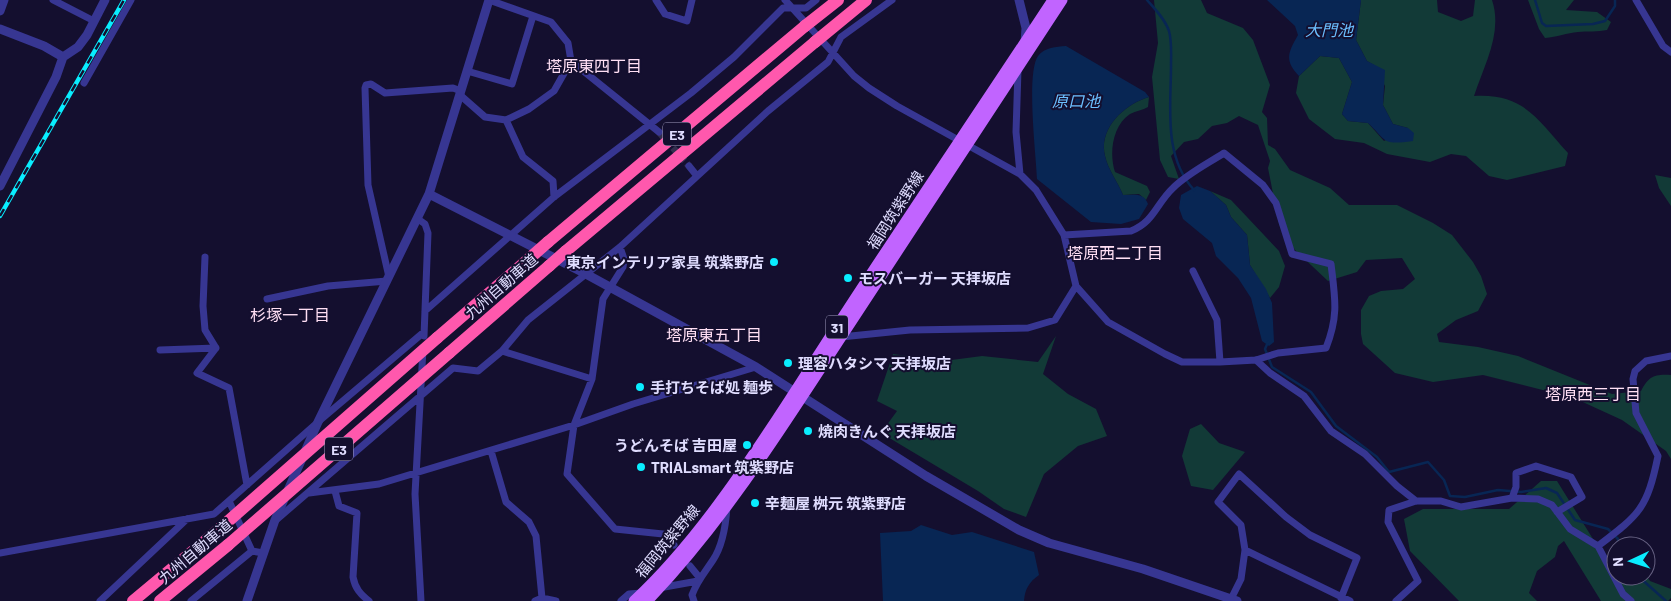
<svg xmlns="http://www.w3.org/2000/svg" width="1671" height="601" viewBox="0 0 1671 601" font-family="Barlow,'Noto Sans JP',sans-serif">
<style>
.green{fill:#123a37}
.water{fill:#082654}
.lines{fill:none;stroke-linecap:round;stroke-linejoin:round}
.stream{stroke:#082654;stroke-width:2.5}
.minor-tunnel{stroke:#332e4e;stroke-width:7;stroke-dasharray:7 3.5;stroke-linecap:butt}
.minor{stroke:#373692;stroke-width:7}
.tertiary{stroke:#373692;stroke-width:9}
.primary{stroke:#c164ff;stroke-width:11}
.motorway{stroke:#ff58ad;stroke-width:12}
.rail-casing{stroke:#09edff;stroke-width:4.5}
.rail{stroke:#140f2f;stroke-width:2.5;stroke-dasharray:8;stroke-linecap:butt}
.motorway-bridge{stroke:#ff58ad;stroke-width:12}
.poi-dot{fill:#09edff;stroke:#140f2f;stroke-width:2}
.labels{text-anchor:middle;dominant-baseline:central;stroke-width:4;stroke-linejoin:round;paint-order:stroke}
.shield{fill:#140f2f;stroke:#a39fc1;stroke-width:1}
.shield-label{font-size:14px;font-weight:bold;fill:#e0ddff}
.street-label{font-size:15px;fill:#e0ddff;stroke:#140f2f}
.poi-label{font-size:15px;font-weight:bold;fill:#e0ddff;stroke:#140f2f;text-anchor:start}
.water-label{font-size:16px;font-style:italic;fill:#6bbfff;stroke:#140f2f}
.neighbourhood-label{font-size:16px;fill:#ffdff4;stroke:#140f2f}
</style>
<rect width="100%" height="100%" fill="#140f2f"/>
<!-- green -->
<path class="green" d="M1154 0H1201L1207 13 1243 28 1253 40 1270 85 1262 112 1267 118 1268 145 1275 149 1290 170 1330 188 1349 205H1397L1433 223 1452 235 1473 262 1481 276 1487 294 1478 311 1456 320 1437 334 1439 342 1478 347 1518 356 1612 394 1641 391C1649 376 1654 374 1671 375V459L1666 451 1622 420 1574 398 1483 375 1433 382 1395 373 1363 344 1361 334V310L1369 296 1381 291 1403 289 1415 279 1402 258 1366 260 1357 272 1328 281 1295 250 1283 233 1279 224 1268 168 1270 161 1258 125 1239 116 1227 123 1212 126 1198 139 1184 142 1171 156 1179 179 1168 177 1160 160 1152 77 1158 43Z
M1361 0H1437L1438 12 1461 21 1473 16 1475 0H1492C1503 33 1484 65 1474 96 1524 93 1537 119 1568 153L1565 166 1507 180 1489 176 1466 156 1451 154 1430 162 1387 154 1364 143 1335 139 1309 119 1296 93 1299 76 1320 56 1339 58 1352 82 1342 114 1348 121 1368 123 1384 141 1408 128 1393 124 1383 105 1385 86 1374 65 1367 61 1356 40Z
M1528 0H1574L1566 10 1597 12 1611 22 1607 30C1598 32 1587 31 1578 32 1567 33 1557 37 1545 38L1539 29Z
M1149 97 1148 107C1143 110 1136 111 1130 114 1112 126 1109 154 1115 172L1147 186 1150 192 1146 200 1139 194 1123 195C1118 182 1108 170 1105 156 1098 128 1125 104 1149 97Z
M1655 175 1671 178V206L1659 188Z
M1210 191 1231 200 1279 251 1285 266 1279 287 1270 298 1250 265 1247 235 1231 217 1226 205Z
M1056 336 1043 374 1068 394 1096 409 1107 436 1078 446 1044 474 1026 517 1004 509 978 491 881 433 897 411 877 401 893 354 944 361 982 356 1038 362Z
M1201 424 1219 443 1245 452 1213 490 1191 486 1182 456 1190 429Z
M1541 481H1557L1616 576 1646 575 1650 581 1671 589V598L1668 601H1601L1564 541 1558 546 1555 557 1537 571 1529 593 1537 601H1459L1410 551 1404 519 1423 509H1509Z"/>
<!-- water -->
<path class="water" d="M1267 0H1361L1356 40 1367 61 1385 70 1383 105 1393 124 1408 128 1414 133 1413 141C1382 145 1388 142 1368 123L1348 121 1342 114 1352 82 1339 58 1320 56 1299 76C1284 60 1288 53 1298 35L1295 26Z
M1066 46 1145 92 1149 97C1125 104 1098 128 1105 156 1108 170 1118 182 1123 195 1133 195 1144 192 1148 204L1139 219 1121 224 1091 222 1037 179C1036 154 1026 73 1038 56 1045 47 1056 47 1066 46Z
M1197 186 1210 191 1226 205 1231 217 1247 235 1250 265 1266 289 1272 303 1274 342 1269 346 1262 341 1251 298 1238 278 1216 256 1212 243 1183 219 1179 208 1181 195Z
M921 525 952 535 972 532 1034 552 1039 575C1029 582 1025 589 1024 601H883L880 533 911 531Z"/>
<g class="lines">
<!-- stream -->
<path class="stream" d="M1147 0C1155 9 1165 19 1169 31 1172 41 1171 55 1171 66 1171 107 1163 156 1194 190
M1535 0 1542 23 1546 26 1593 24 1605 21 1615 6V0
M1268 342 1265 349 1272 367 1311 392 1336 426 1377 457 1389 472 1428 462 1444 480 1450 496 1465 497 1498 490 1521 492 1546 488 1557 493 1575 520 1608 529 1618 539 1619 546
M1638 576 1666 601"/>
<!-- minor-tunnel -->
<path class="minor-tunnel" d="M659 132 689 166"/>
<!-- minor -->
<path class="minor" d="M53 0 94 21
M656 0 665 14 687 21 692 0
M785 0 854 76 869 88 897 106 1020 174 1036 190 1064 235 1076 286 1108 322 1165 354 1182 362H1220L1256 360 1278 353 1326 348C1339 315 1335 298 1331 264L1292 254 1276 203 1263 185 1224 153C1207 164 1187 174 1173 188 1156 204 1154 222 1131 231L1064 235
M1636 0 1663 46 1671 52
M571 61 659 132
M1018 70 1016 132 1020 174
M467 71 512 84 533 16
M84 83 131 0
M460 95 485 117 506 120 529 109 554 91 571 61 568 43 551 22 489 0
M506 120 523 157 553 181 554 197
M689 166 697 176
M418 219 425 224 428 233 424 336
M620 247 624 259 623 267 603 299 592 379 574 425 567 474 615 529 663 534 674 545
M205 257 203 306 205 330 216 348 197 373 229 388 247 485
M1193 271 1217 320 1220 362
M389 277 368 185 365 88 366 85 371 84 385 93 453 88 461 91
M267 299 328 286 387 281
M425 311 554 197 691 93 734 57 783 8H806L816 0
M841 337 910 330 1028 328 1055 320 1076 286
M160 350 216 348
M502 351 592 379
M1256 360 1270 373 1304 396 1331 431 1365 454 1397 486 1416 501
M491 451 506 502 529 522 536 536 542 598
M335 491 339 506 357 513 353 577C355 588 360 594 369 601
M309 493 379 484 574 425 633 404 756 367
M1512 498 1516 487V473L1536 466 1571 477 1582 497 1557 512
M229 501 252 551
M276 520 453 368 478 371 502 351 528 320 620 247 768 111 828 62 841 37 892 0
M1598 546C1640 514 1647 509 1658 456L1636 413 1633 379 1635 371 1646 361 1671 356
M1245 550 1350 601
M0 553 214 514 318 422 424 332
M690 566 699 577
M659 588 698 581
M100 601 187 519
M191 601 252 551 263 553
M421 601 415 494 423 349
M535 601 542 598 556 601
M621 601 629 594 642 593
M694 601 692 595C697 581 705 572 713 560 723 545 726 524 727 506
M1230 601 1241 579 1245 550 1241 525 1218 502 1239 474 1286 517 1310 535 1357 558 1341 598
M1396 601 1418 581 1388 522 1389 510 1416 501H1441L1461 507 1512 498 1538 499 1552 505 1570 529 1598 546 1623 594 1631 601"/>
<!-- tertiary -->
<path class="tertiary" d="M1019 0 1026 28 1025 43
M0 11 4 0
M0 29 44 46 63 57
M0 186 56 77 63 57 78 47 87 35 105 0
M429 194 586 274 756 367 926 476 1019 530 1049 543 1143 569 1237 601
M247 601 275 520 318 422 429 194 489 0"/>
<!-- primary -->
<path class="primary" d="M634 601C712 529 778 417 836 328 907 218 981 110 1053 0
M647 601C724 521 782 427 843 334 916 223 989 111 1062 0"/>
<!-- motorway -->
<path class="motorway" d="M548 242 805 26
M566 251 815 42
M437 338 531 257
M449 353 549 266
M133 601 217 531
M160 601 228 545"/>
<!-- rail casing -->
<g class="rail-casing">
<path id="rail" d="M0 216 124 0"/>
</g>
<!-- rail -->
<use href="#rail" class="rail"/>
<!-- motorway-bridge -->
<path class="motorway-bridge" d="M805 26 838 0
M815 42 866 0
M531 257 548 242
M549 266 566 251
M217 531 437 338
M228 545 449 353"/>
</g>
<!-- markers -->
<g class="poi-dot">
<circle cx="774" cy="262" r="5"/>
<circle cx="848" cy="278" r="5"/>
<circle cx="788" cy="363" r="5"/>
<circle cx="640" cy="387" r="5"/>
<circle cx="808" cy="431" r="5"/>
<circle cx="747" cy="445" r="5"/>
<circle cx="641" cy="467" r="5"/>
<circle cx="755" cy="503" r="5"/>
</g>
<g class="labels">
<!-- shield labels -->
<g class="shield">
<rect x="663" y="122.5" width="28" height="23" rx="4"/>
<rect x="826" y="315.5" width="22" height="23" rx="4"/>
<rect x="325" y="437.5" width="28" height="23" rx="4"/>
</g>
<g class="shield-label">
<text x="677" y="134">E3</text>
<text x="837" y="327">31</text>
<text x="339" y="449">E3</text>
</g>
<!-- street labels -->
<g class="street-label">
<text transform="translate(895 210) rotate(-57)">福岡筑紫野線</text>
<text transform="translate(501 286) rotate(-41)">九州自動車道</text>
<text transform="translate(667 541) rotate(-50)">福岡筑紫野線</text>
<text transform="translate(195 551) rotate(-40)">九州自動車道</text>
</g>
<!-- poi labels -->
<g class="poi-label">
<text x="764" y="262" text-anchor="end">東京インテリア家具 筑紫野店</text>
<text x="858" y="278">モスバーガー 天拝坂店</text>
<text x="798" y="363">理容ハタシマ 天拝坂店</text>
<text x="650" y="387">手打ちそば処 麺歩</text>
<text x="818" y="431">焼肉きんぐ 天拝坂店</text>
<text x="737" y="445" text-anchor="end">うどんそば 吉田屋</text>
<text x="651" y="467">TRIALsmart 筑紫野店</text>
<text x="765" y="503">辛麺屋 桝元 筑紫野店</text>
</g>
<!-- water labels -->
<g class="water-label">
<text x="1329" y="29">大門池</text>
<text x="1076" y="100">原口池</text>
</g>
<!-- neighbourhood labels -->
<g class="neighbourhood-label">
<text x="594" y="65">塔原東四丁目</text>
<text x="1115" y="252">塔原西二丁目</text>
<text x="290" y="314">杉塚一丁目</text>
<text x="714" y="334">塔原東五丁目</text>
<text x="1593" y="393">塔原西三丁目</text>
</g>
</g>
<!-- north arrow -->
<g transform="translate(1631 561) rotate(266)"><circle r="24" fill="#140f2f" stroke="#666182"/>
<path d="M0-4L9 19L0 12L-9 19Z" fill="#09edff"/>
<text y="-8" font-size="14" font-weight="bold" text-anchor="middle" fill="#e0ddff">N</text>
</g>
</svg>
